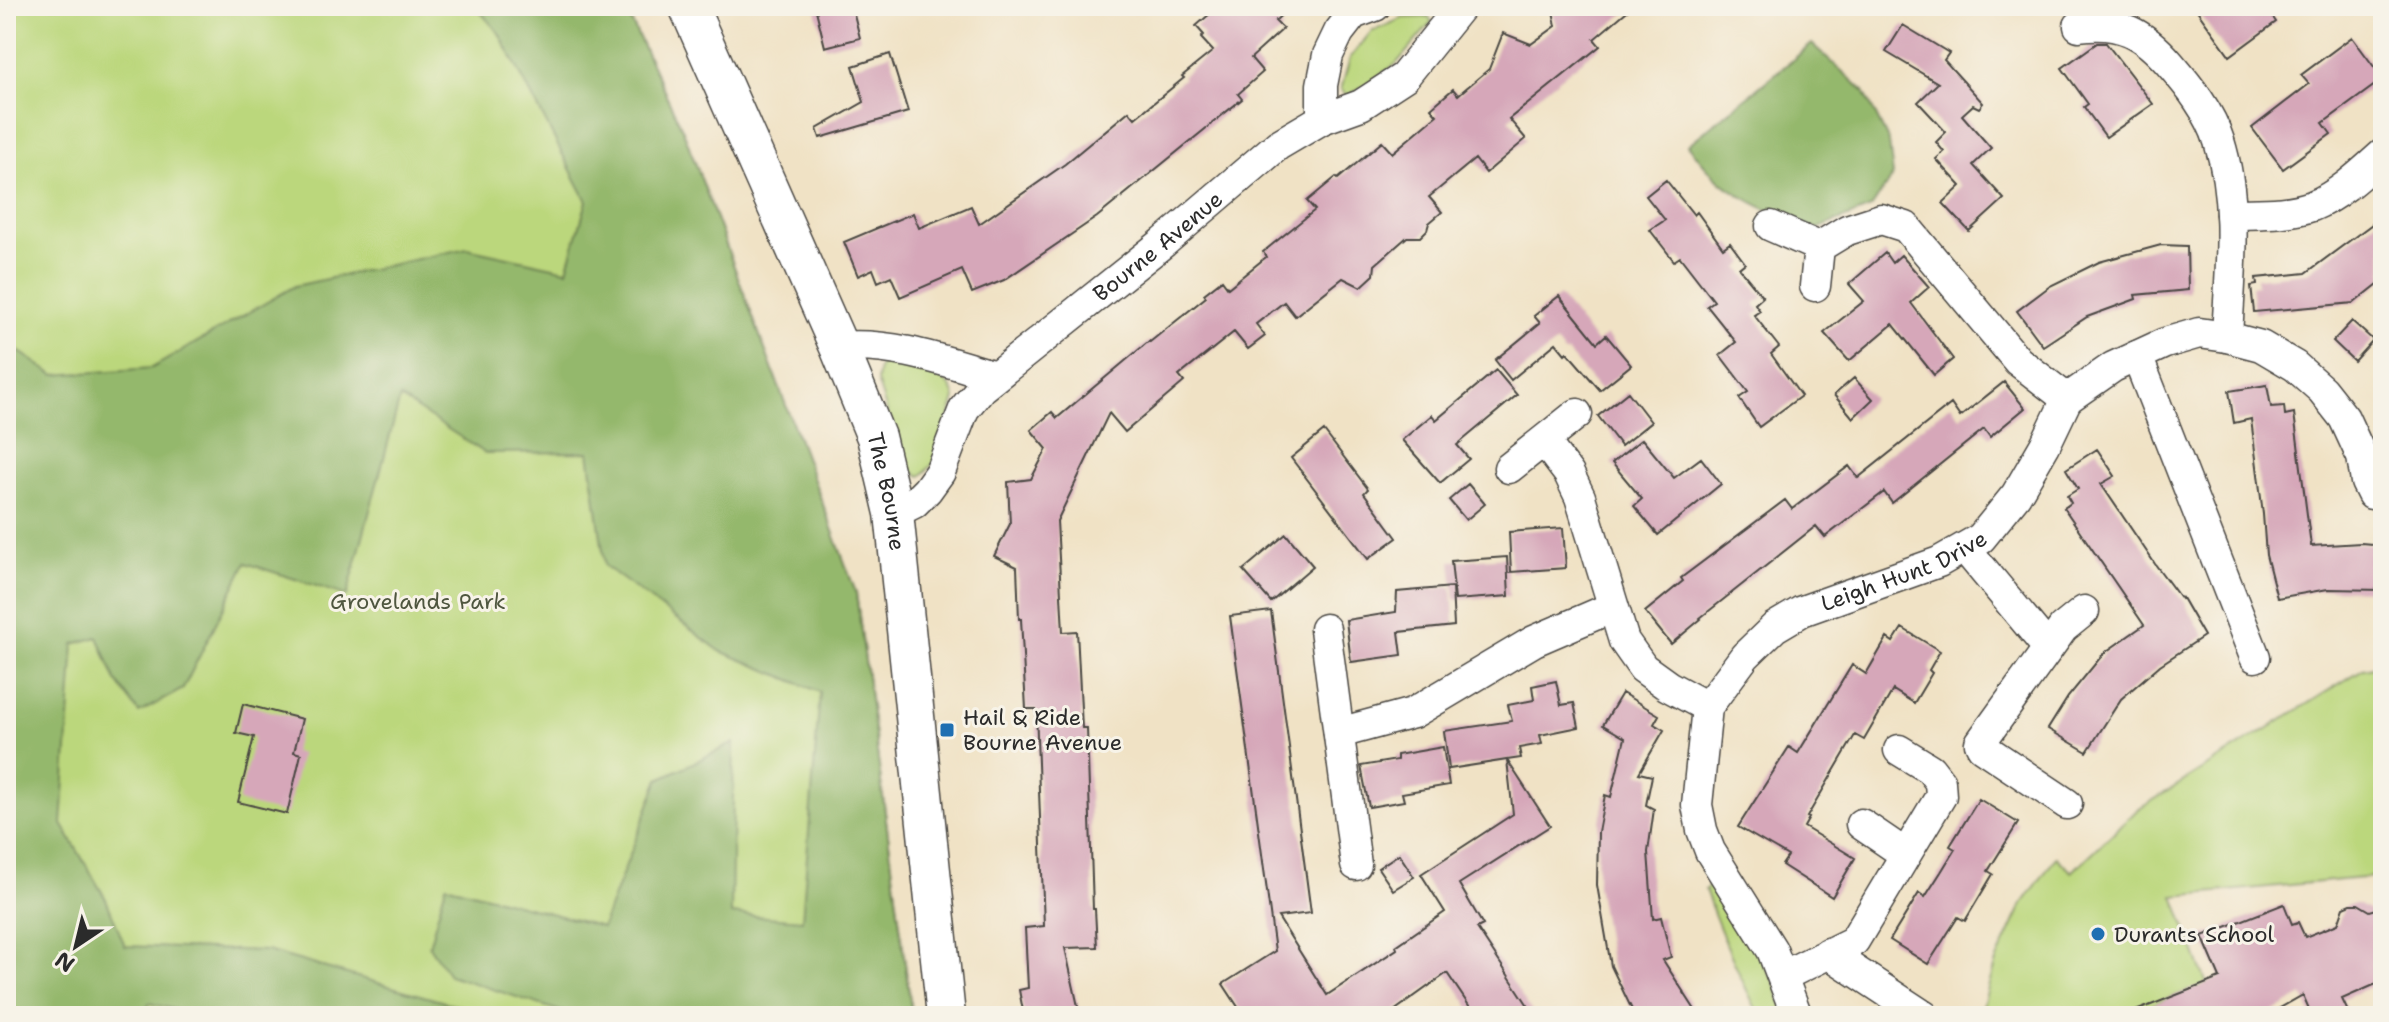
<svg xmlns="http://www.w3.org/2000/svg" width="2389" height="1022" viewBox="0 0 2389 1022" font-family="'Shantell Sans',sans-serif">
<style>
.green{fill:#bbd77c;stroke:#738154;stroke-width:2}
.forest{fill:#94b86c;stroke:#60724c;stroke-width:2}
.building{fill:#d6a7b9}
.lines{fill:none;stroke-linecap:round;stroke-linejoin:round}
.minor-casing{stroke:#494642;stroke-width:33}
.major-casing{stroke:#494642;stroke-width:41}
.minor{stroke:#fff;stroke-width:30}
.major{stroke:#fff;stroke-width:38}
.poi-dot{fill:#1f6fb2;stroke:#f7f3e8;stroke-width:3}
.labels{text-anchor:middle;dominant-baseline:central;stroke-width:6;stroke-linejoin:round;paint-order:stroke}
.street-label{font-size:22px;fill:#2b2b2b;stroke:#f7f3e8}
.park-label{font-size:22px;fill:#4f563f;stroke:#f7f3e8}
.poi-label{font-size:22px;fill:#2b2b2b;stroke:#f7f3e8;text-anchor:start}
</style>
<rect width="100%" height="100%" fill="#f7f3e8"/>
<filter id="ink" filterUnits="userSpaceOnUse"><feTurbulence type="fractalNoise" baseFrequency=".0125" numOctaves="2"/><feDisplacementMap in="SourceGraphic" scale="16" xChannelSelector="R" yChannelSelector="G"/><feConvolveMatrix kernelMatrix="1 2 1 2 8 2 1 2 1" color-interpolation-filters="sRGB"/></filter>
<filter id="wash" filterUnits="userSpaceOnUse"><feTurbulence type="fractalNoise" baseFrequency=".006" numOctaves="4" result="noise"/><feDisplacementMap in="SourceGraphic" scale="32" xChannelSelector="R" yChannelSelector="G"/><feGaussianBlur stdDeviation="1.8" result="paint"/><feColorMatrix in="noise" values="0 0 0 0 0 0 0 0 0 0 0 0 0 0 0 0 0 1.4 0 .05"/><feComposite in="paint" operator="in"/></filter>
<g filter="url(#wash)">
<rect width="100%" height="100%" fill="#f0e2c5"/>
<!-- green -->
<path class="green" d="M6 6H624L684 133 856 593 912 1016H6Z
M1429 17 1432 22 1396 64 1348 96 1341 90 1350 58 1371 32 1403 18Z
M887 361C913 367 947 368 955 398L936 461 921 476 906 469 877 381 879 367Z
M2383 665V876L2174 896 2209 990 2188 991 2123 1016H1980L1995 964 2022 905 2056 857 2072 872 2136 811 2363 669Z
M1710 884H1717L1774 981 1786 1016H1760C1738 975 1721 933 1705 890Z"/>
<!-- forest -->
<path class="forest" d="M475 6H624L684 133 856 593 912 1016H575L449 975 429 946 446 885 602 927 659 779 734 743 731 914 802 920 820 692 720 651 605 566 589 452 485 453 400 398 347 596 246 563 183 689 139 713 115 679 98 637 74 644 62 824 106 899 125 946 267 951 493 1016H199L149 1003 146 1016H6V324L17 350 54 375 152 368 295 286 467 248 567 270 587 201 499 33Z
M1812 44 1864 91 1889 142 1893 175 1871 208 1817 229C1787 219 1758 208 1732 190 1715 179 1701 161 1688 145Z"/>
<g id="blocks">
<!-- building -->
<path class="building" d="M815 6H852L860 38 825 47Z
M1219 6H1291L1275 21 1283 29 1251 58 1263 72 1238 94 1242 99 1097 217 1004 280 972 293 962 270 900 297 891 276 878 282 873 269 858 276 844 242 913 213 919 228 971 206 979 224 1065 164 1129 111 1135 118 1184 78 1182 76 1213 51 1201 38 1204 35 1196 26Z
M1552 6H1633L1594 39 1600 46 1509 119 1526 139 1486 173 1475 159 1429 197 1442 212 1429 223 1427 230 1420 237H1407L1375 265 1374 275 1361 287 1343 278 1295 316 1284 302 1256 324 1265 336 1248 349 1234 332 1179 376 1184 382 1125 432 1109 413 1057 521 1063 632 1077 631 1082 728H1087L1093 909H1095L1097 947 1065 948 1079 1011 1057 1016H1024L1019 990 1028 988 1025 928 1044 926 1036 709H1026L1021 619H1019L1017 567 994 556 1010 524 1008 482 1031 479 1047 449 1031 430 1052 412 1057 418 1149 341 1150 342 1206 297 1204 294 1222 280 1228 288 1266 257 1263 252 1315 210 1307 201 1336 177 1338 179 1382 142 1392 153 1437 115 1431 108 1453 89 1458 95 1489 69 1503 33 1531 44 1556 26Z
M2194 6H2265L2276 22 2230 56Z
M1903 25 1949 53 1944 60 1983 103 1979 108 1973 105 1962 115 1991 148 1973 165 2004 199 1969 231 1943 203 1961 186 1936 159 1944 152 1936 142 1946 132 1918 102 1938 83 1886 52Z
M2352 37 2383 79 2323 123 2331 134 2283 169 2252 128 2309 84 2301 75Z
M2097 43H2106L2153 104 2106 137 2084 107 2088 104 2062 68Z
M890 54 908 112 820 138 817 129 864 102 853 66Z
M1666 180 1694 215 1697 212 1723 248 1730 243 1745 263 1739 268 1763 297 1755 304 1760 311 1754 315 1779 347 1771 354 1801 396 1759 427 1739 398 1748 392 1720 355 1736 342 1707 306 1714 301 1680 257 1674 261 1650 230 1665 220 1646 196Z
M2383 216V280L2354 303 2254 312 2251 286 2257 285 2256 278 2306 273Z
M2161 245 2187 246 2188 290 2135 295 2136 299 2087 317 2043 346 2017 311 2050 286 2099 262Z
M1885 253 1892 263 1901 255 1929 287 1911 303 1953 359 1934 375 1893 324 1849 361 1824 333 1864 301 1849 284Z
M1559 296 1597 343 1606 335 1631 365 1600 390 1567 352 1565 354 1556 343 1511 380 1495 360 1540 323 1534 316Z
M2352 321 2373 340 2354 361 2333 341Z
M1496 370 1517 395 1457 445 1469 459 1440 483 1402 440 1432 415 1436 420Z
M1854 378 1873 399 1853 418 1834 395Z
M2004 382 2025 408 1990 437 1984 429 1892 503 1884 492 1825 537 1816 526 1700 618 1701 619 1671 644 1645 612 1683 581 1681 578 1785 500 1792 509 1849 466 1858 478 1951 404 1960 417Z
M2267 385 2271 407 2284 406 2285 415 2294 413 2311 546 2361 543 2383 545V590L2328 589 2277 598 2266 555 2263 514 2251 419 2234 423 2229 391Z
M1628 392 1651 422 1621 446 1598 416Z
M1324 431 1368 489 1364 493 1397 538 1368 559 1291 458Z
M1642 439 1674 478 1701 458 1721 484 1658 535 1634 506 1642 499 1612 463Z
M2097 449 2115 476 2101 484 2155 564 2181 599 2182 598 2204 636 2160 665 2121 699 2087 752 2048 729 2068 697 2104 653 2144 625 2064 508 2071 503 2067 496 2078 489 2066 469Z
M1468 484 1485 504 1466 520 1449 500Z
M1563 528 1566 568 1511 572 1509 532Z
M1286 534 1313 566 1271 602 1243 570Z
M1507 557 1509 596 1455 600 1451 561Z
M1452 587 1454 626 1399 632 1402 655 1351 662 1346 620 1396 612 1397 592Z
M1271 611 1311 913 1278 917 1327 995 1397 949 1396 946 1445 912 1421 874 1513 814 1507 760 1449 769 1444 731 1512 721 1508 705 1534 700 1532 686 1556 681 1561 705 1574 703 1579 727 1540 735 1542 744 1519 748 1521 758 1507 760 1550 826 1459 884 1483 925 1477 928 1535 1016H1476L1447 973 1387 1016H1244L1223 984 1275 951 1230 616Z
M1902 628 1940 651 1929 670 1932 673 1914 703 1893 690 1864 740 1855 735 1807 817 1809 818 1804 827 1855 858 1832 897 1782 865 1788 856 1738 827 1789 747 1798 753 1852 665 1866 674 1887 638 1893 642Z
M1622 693 1659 715 1654 724 1664 730 1639 773 1652 776 1646 805 1654 809 1648 852 1653 919 1661 917 1671 957 1663 960 1699 1016H1635L1611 966 1597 885 1598 832 1605 795 1611 797 1625 738 1603 725Z
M243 704 302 719 294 752 301 754 287 814 238 802 254 737 236 733Z
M1443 747 1449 785 1402 793 1404 801 1369 807 1361 766 1397 760V755Z
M1979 799 2018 823 1988 871 1993 874 1965 921 1958 917 1928 964 1890 940 1919 893 1925 897 1941 872 1955 849 1950 846Z
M1399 854 1414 877 1393 890 1378 868Z
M2284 904 2292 924 2298 922 2305 937 2338 924 2344 907 2351 904H2358L2370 911 2383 907V981L2342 999 2350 1016H2312L2303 995 2278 1009 2258 1015 2251 1013 2244 1016H2128V1014L2220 978 2202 936Z"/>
</g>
</g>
<g filter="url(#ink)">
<use href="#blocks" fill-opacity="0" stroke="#494642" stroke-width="2"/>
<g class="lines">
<!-- minor casing -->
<g class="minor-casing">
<g id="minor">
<path d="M2079 26C2120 20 2143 33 2170 64 2189 86 2210 112 2219 141 2239 204 2230 273 2227 337"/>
<path d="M1322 119V85L1328 55 1339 32 1353 14 1375 6"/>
<path d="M2231 214C2257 213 2287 215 2312 206 2339 195 2362 173 2383 154"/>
<path d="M1771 226 1819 247"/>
<path d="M1815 286 1819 247 1847 230 1881 219 1906 227 2018 361 2067 399"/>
<path d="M839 347C893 342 944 361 995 376"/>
<path d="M2137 356 2255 657"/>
<path d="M1544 441 1569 474 1580 497 1624 641 1643 668 1668 686 1707 707"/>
<path d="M1509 468 1577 414"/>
<path id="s1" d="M894 513 914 503 927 490 940 472 964 409 981 388 1164 242 1278 145 1322 119 1361 105 1404 77 1461 6"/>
<path d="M1965 548 2048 648"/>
<path d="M1325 629 1356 865"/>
<path d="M1339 733 1413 713 1534 641 1613 607"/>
<path d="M2067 804 1982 747 1980 743 2063 628 2084 611"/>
<path d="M1861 824 1905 854"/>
<path d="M1828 953 1924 1016"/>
<path d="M1783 976 1854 941 1941 796 1940 782 1930 769 1899 750"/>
<path id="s2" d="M1797 1016 1772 950 1710 851 1702 830 1697 805 1707 707 1745 656 1775 627 1802 611 1939 562 1981 538 2016 495 2045 445 2067 399 2113 367 2165 343 2199 333 2227 337 2261 346 2295 366 2322 390 2344 418 2362 457 2366 482 2372 494 2383 495"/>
</g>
</g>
<!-- major casing -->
<g class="major-casing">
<g id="major">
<path id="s3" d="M688 6 839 347 876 437 894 513 946 1016"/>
</g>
</g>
<!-- minor -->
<use href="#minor" class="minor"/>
<!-- major -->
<use href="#major" class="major"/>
</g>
</g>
<!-- markers -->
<g class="poi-dot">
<rect x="939" y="722" width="16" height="16" rx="4"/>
<circle cx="2098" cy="934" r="8"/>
</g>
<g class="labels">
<!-- street labels -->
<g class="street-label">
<text stroke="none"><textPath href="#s1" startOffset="384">Bourne Avenue</textPath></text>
<text stroke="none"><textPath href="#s3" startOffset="526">The Bourne</textPath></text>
<text stroke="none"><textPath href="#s2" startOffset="580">Leigh Hunt Drive</textPath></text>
</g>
<!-- park labels -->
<g class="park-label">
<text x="418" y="601">Grovelands Park</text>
</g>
<!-- poi labels -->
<g class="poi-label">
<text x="963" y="717">Hail &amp; Ride<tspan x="963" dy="25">Bourne Avenue</tspan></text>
<text x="2114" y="934">Durants School</text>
</g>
</g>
<!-- margin -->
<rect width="2389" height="1022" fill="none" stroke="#f7f3e8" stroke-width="32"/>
<!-- north arrow -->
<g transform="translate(76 946) rotate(215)" stroke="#f7f3e8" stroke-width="6" paint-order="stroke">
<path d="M0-6L14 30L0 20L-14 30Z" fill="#2b2b2b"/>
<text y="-12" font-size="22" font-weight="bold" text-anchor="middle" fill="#2b2b2b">N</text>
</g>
</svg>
